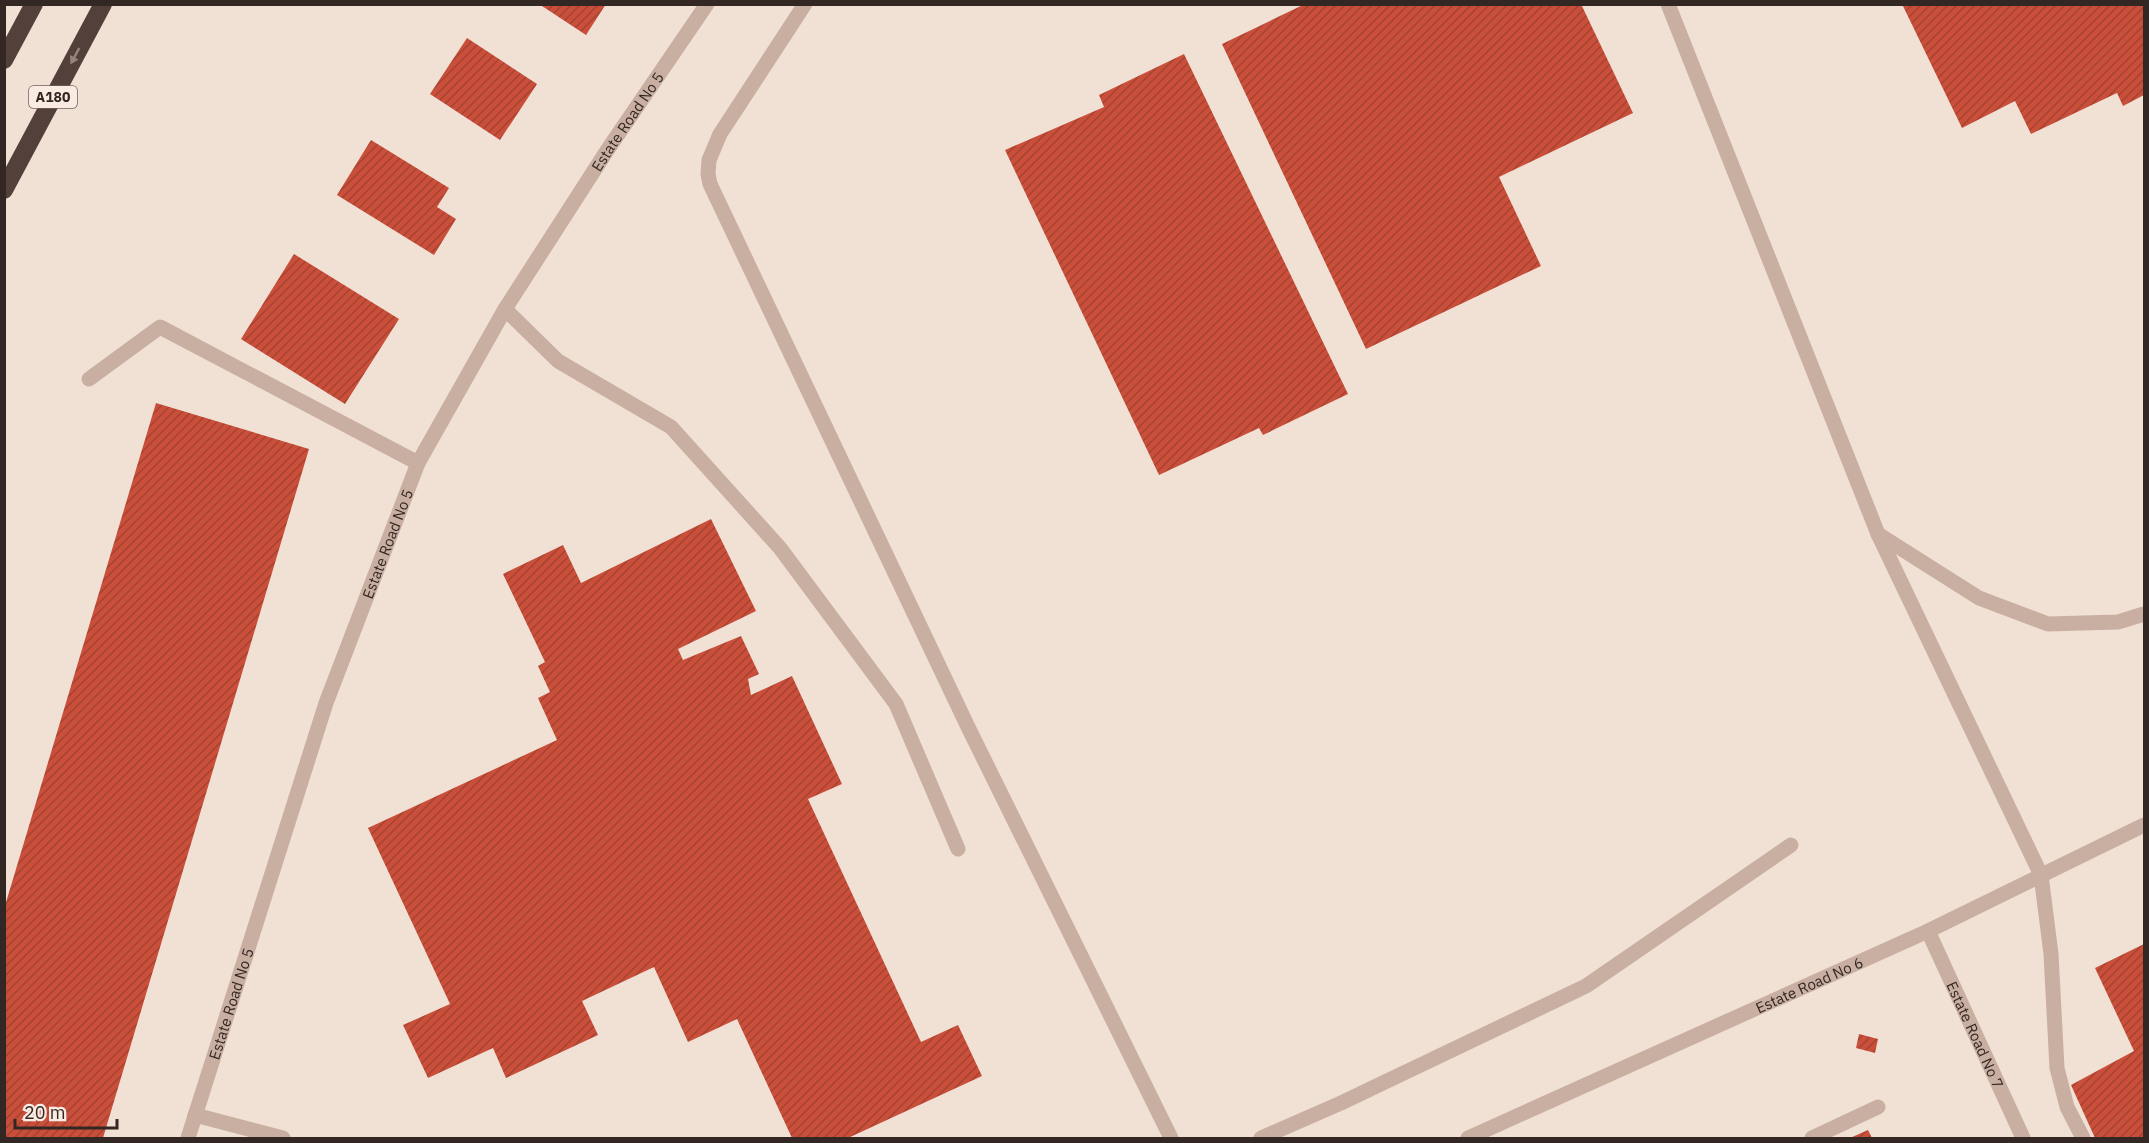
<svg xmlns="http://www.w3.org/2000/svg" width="2149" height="1143" viewBox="0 0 2149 1143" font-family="'IBM Plex Sans',sans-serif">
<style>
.building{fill:url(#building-hatch)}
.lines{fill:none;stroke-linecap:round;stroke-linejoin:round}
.minor{stroke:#c9afa1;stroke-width:15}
.highway{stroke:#54403b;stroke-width:18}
.oneway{fill:#96847d}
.labels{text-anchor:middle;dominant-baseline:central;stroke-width:5;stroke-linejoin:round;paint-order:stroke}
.shield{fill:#f9ebe1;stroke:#6e625d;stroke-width:1.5}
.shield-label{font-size:14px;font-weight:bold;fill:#332724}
.street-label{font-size:15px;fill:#332724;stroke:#f9ebe1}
</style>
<defs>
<pattern id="building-hatch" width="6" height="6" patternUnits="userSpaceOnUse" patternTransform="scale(1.5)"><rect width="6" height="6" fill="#ca4f3a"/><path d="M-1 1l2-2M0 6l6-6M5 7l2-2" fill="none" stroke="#a54231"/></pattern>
</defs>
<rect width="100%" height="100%" fill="#f1e1d5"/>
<!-- building -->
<path class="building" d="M544 4H606L586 35 542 6Z
M1305 4H1581L1633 113 1499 177 1541 266 1366 349 1222 44Z
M1902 4H2144V95L2123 106 2117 93 2031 134 2015 101 1962 128Z
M467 38 537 84 500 140 430 94Z
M1184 54 1348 394 1263 435 1259 428 1159 475 1005 150 1104 107 1099 95Z
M371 140 449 188 437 207 456 219 434 255 337 195Z
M294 254 399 319 345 404 241 339Z
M156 403 309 449 103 1138H4V909Z
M711 519 756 611 678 649 683 660 741 636 759 674 748 679 751 695 792 676 842 784 808 799 921 1042 958 1025 982 1076 848 1138H792L737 1019 688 1042 654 967 582 1001 598 1035 506 1078 493 1048 428 1078 403 1025 450 1004 368 828 557 740 538 698 550 692 538 666 545 662 503 574 563 545 581 583Z
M2144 944V1138H2095L2071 1085 2134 1051 2095 968Z
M1859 1034 1878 1039 1875 1053 1856 1048Z
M1868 1130 1872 1138H1850Z"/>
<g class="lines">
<!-- minor -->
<g class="minor">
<path d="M805 4 720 134 709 160 708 174 710 184 968 727 1171 1138"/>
<path d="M1668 4 1878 534 2041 875 2051 954 2057 1068 2067 1107 2083 1138"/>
<path d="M505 309 558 361 671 427 780 548 896 704 958 849"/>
<path d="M89 379 160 327 418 463"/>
<path d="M1878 534 1979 598 2048 624 2118 622 2144 614"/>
<path id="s1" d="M1928 931 2023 1138"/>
<path d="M195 1115 283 1138"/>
<path id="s2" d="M188 1138 326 703 418 463 505 309 608 149 707 4"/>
<path d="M1261 1138 1341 1103 1586 986 1791 845"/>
<path id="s3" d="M1468 1138 1928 931 2144 825"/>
<path d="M1812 1138 1878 1107"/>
</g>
<!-- highway -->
<path class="highway" d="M4 60 34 4
M4 190 103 4"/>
</g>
<!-- one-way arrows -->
<defs><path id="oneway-solid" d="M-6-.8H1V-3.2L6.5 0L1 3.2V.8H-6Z" transform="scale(1.5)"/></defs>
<use class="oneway" href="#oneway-solid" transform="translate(75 56) rotate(118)"/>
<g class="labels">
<!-- shield labels -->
<rect class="shield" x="29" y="86" width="48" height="22" rx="4.5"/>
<g class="shield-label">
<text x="53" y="97">A180</text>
</g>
<!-- street labels -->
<g class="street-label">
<text stroke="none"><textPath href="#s2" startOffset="1114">Estate Road No 5</textPath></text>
<text stroke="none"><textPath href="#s2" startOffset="627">Estate Road No 5</textPath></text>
<text stroke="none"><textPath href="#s3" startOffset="374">Estate Road No 6</textPath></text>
<text stroke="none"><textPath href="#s2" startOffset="141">Estate Road No 5</textPath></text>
<text stroke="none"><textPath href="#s1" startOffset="114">Estate Road No 7</textPath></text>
</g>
</g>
<!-- border -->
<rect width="2149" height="1143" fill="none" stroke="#332724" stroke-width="12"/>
<!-- scale -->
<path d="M15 1119v9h102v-9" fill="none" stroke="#332724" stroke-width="3"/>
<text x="24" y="1119" font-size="18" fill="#332724" stroke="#f9ebe1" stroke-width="4.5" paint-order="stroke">20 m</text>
</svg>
